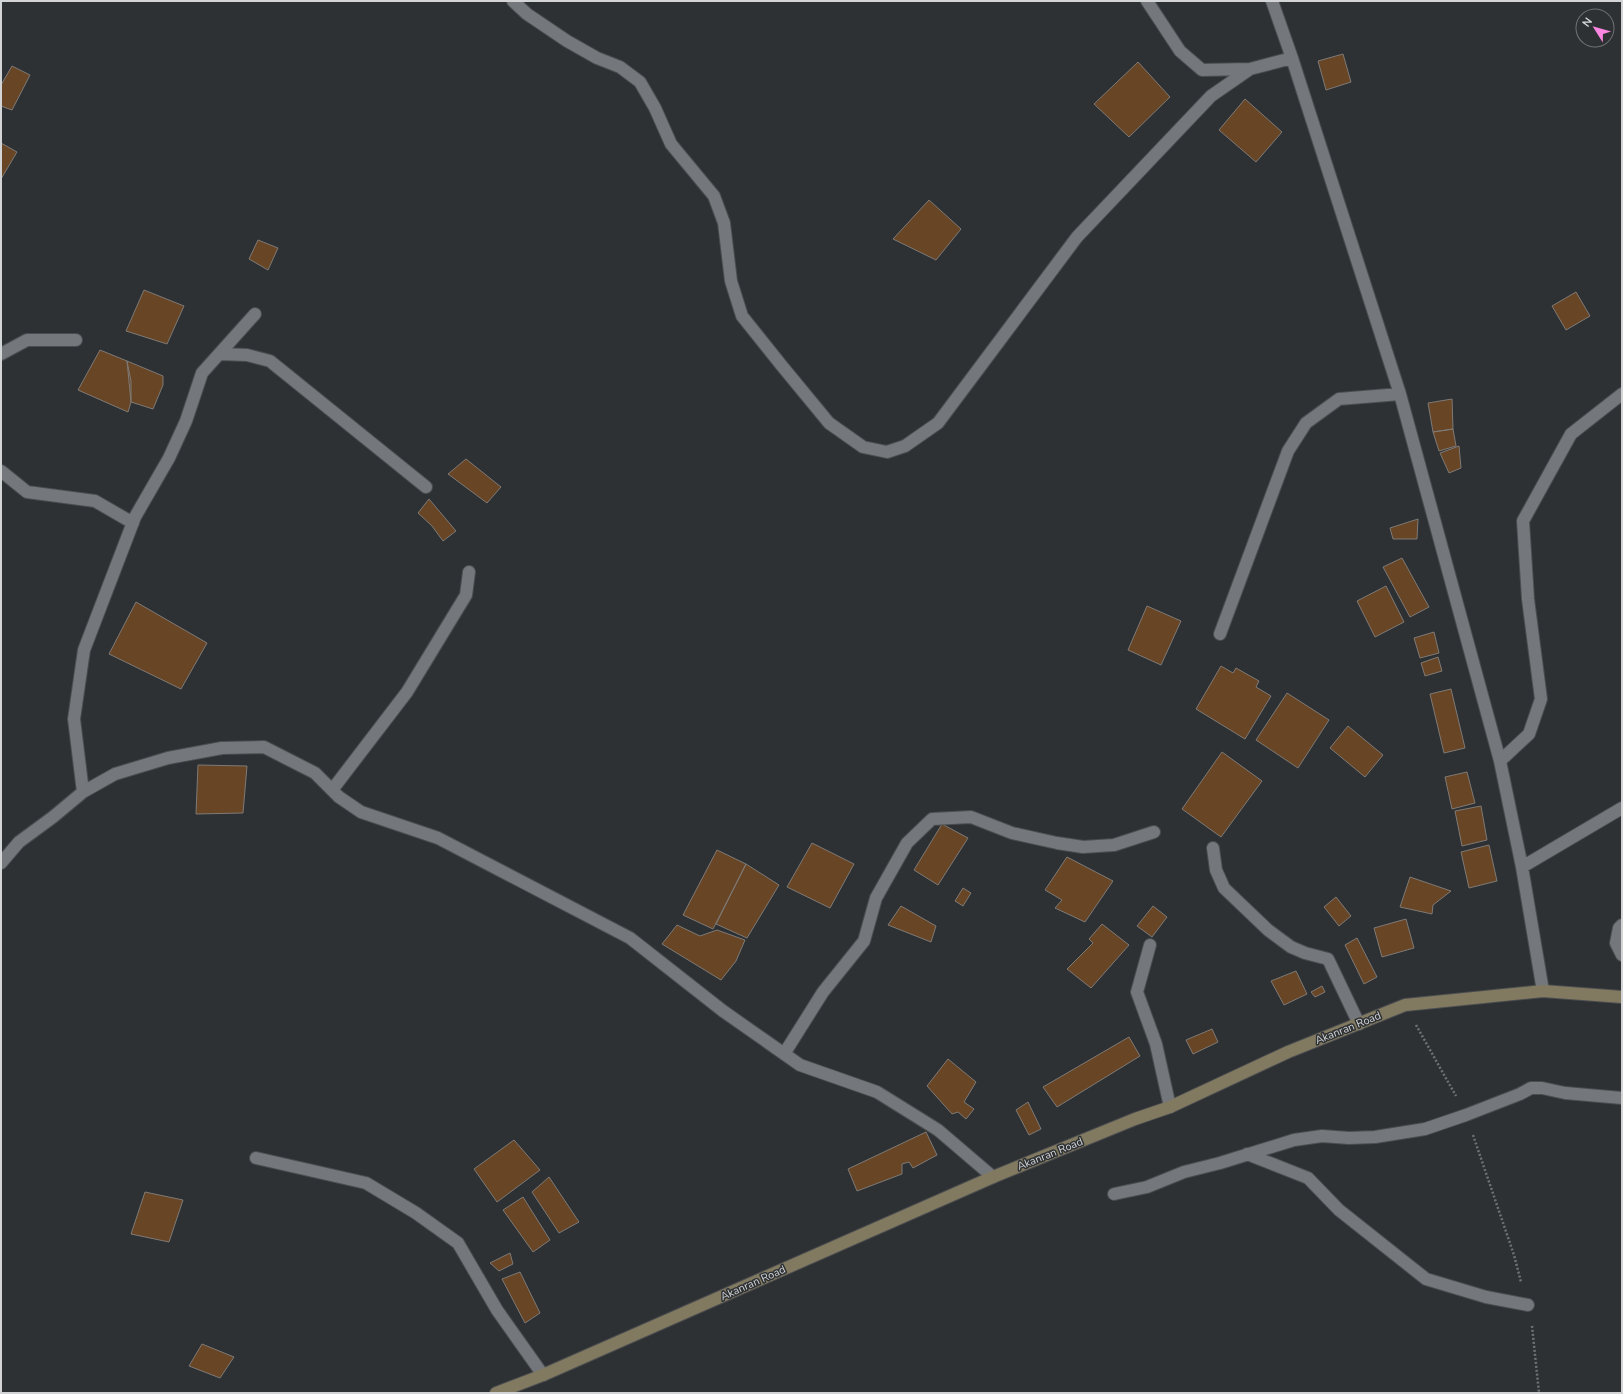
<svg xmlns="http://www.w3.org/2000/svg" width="1623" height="1394" viewBox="0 0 1623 1394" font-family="'Nunito Sans',sans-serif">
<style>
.building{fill:#684524;stroke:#7e7a77}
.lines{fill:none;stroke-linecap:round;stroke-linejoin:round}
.lane-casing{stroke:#4b4d50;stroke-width:14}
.street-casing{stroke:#4b4d50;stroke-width:14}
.secondary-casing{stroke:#4b4d50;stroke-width:14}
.path{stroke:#6f7174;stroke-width:2.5;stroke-dasharray:2 2;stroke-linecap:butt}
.lane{stroke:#74777b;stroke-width:12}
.street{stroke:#74777b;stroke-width:12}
.secondary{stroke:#827a60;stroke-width:12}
.labels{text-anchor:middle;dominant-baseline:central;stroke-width:3;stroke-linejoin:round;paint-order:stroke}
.street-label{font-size:11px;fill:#d2d4d6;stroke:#2e3134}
</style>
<rect width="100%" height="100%" fill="#2e3134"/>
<!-- building -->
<path class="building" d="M1343 54 1351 82 1326 90 1318 61Z
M1138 62 1170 97 1129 137 1094 104Z
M12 66 30 75 12 110 1 106V85Z
M1245 99 1282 132 1256 162 1219 130Z
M1 143 17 152 1 179Z
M929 200 961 229 936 260 893 239Z
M258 240 278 248 268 270 249 259Z
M144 290 184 306 167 344 126 331Z
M1576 292 1590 316 1566 330 1552 306Z
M100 350 127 361 131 381V402L128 412 78 390Z
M127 361 163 376V385L153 409 131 402Z
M1452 399 1453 429 1433 432 1428 403Z
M1453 429 1456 446 1439 451 1433 432Z
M1459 446 1461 468 1449 473 1440 453Z
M466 459 501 487 487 503 448 474Z
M429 499 456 531 443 541 432 526 418 513Z
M1418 519 1417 539H1393L1390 528Z
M1402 558 1429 607 1410 617 1383 567Z
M1386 586 1404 622 1375 637 1357 601Z
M136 602 207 643 181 689 109 654Z
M1147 606 1181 621 1161 665 1128 650Z
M1434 632 1439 653 1420 658 1414 638Z
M1438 657 1442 671 1425 676 1421 663Z
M1221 666 1233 673 1236 668 1259 681 1256 687 1271 696 1245 739 1196 709Z
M1451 689 1465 748 1444 753 1430 694Z
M1287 693 1329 720 1298 768 1256 740Z
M1348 726 1383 755 1365 777 1330 748Z
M1222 752 1262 781 1221 837 1182 809Z
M198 765 247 766 243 813 196 814Z
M1467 772 1475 803 1452 809 1445 777Z
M1481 806 1487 840 1462 846 1455 811Z
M942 824 968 838 938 885 914 870Z
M812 843 854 864 830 908 787 887Z
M1489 845 1497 881 1469 888 1461 852Z
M717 850 746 864 713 929 683 915Z
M1067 857 1113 881 1085 922 1055 908 1062 900 1045 890Z
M746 864 779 885 747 938 716 924Z
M1410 877 1451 891 1433 905 1432 914 1400 907Z
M963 888 971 893 963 906 955 901Z
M1336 897 1351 916 1339 926 1324 907Z
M901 906 936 926 931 942 888 925Z
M1153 906 1167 917 1152 937 1137 926Z
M1406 919 1414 948 1382 957 1374 928Z
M1102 924 1129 945 1091 988 1067 969 1093 943 1089 939Z
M677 925 700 936 717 930 745 940 736 961 721 980 662 944Z
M1357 938 1377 977 1364 984 1345 945Z
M1296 971 1307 994 1284 1005 1271 981Z
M1322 986 1325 992 1315 997 1311 992Z
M1212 1029 1218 1042 1193 1054 1186 1040Z
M1129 1037 1140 1056 1057 1107 1043 1087Z
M948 1059 976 1082 964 1102 974 1109 966 1119 958 1112 952 1114 927 1086Z
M1028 1102 1041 1129 1029 1135 1016 1110Z
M926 1132 937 1155 913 1168 909 1162 902 1164V1174L857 1191 848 1169Z
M514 1140 540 1170 497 1202 474 1169Z
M549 1177 579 1222 559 1233 532 1192Z
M145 1192 183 1200 169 1242 131 1234Z
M523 1197 550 1240 533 1252 503 1210Z
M510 1253 513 1264 499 1271 490 1263Z
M520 1272 540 1313 525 1323 502 1279Z
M202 1344 234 1357 220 1378 189 1366Z"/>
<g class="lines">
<!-- lane casing -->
<g class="lane-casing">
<path id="lane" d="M256 1158 366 1183 416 1213 458 1243 497 1310 543 1375"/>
</g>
<!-- street casing -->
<g class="street-casing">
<path id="street" d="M513 1 527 14 567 41 597 58 620 67 640 82 655 108 671 144 714 196 724 223 731 281 742 316 782 366 829 423 863 447 887 452 905 446 938 423 1077 237 1211 96 1250 69 1292 58
M1147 1 1180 51 1202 70 1250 69
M1272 1 1292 58 1400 394 1500 761 1522 867 1543 991
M1 354 27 340H76
M220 354 247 355 270 361 426 487
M1 471 27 492 95 501 133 523
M1220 634 1288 451 1306 423 1339 399 1400 394
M1500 761 1529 734 1541 699 1528 599 1523 521 1571 434 1622 394
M332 790 407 692 466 595 469 572
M83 792 74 719 84 650 135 517 169 458 186 421 202 373 255 314
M1213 848 1216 870 1224 888 1268 930 1291 947 1305 953 1328 959 1359 1024
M1 863 19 842 53 817 83 792 115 774 168 758 222 748 264 747 315 773 339 797 361 812 438 838 630 938 723 1011 800 1065 877 1092 938 1130 993 1177
M1522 867 1622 808
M1622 925 1619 928 1616 943 1622 955
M1150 945 1137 992 1156 1044 1170 1107
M784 1054 823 992 864 941 876 898 907 843 932 819 971 817 1012 833 1057 843 1083 847 1114 845 1154 832
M1247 1154 1308 1178 1339 1210 1426 1279 1486 1297 1528 1305
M1114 1194 1147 1187 1184 1172 1220 1163 1294 1140 1322 1136 1349 1138 1375 1137 1425 1129 1466 1115 1520 1094 1531 1088H1542L1565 1093 1622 1098"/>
</g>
<!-- secondary casing -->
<g class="secondary-casing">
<path id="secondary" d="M496 1393 543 1375 993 1177 1135 1119 1170 1107 1288 1052 1405 1005 1543 991 1622 997"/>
</g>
<!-- path -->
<path class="path" d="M1416 1025 1456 1096
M1473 1135 1514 1255 1521 1282
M1532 1326 1539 1393"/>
<!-- lane -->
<use href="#lane" class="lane"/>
<!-- street -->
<use href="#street" class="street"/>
<!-- secondary -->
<use href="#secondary" class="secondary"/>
</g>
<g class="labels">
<!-- street labels -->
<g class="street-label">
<text transform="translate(1348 1028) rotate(-22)">Akanran Road</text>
<text transform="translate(1050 1154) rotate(-22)">Akanran Road</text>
<text transform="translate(753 1283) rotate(-24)">Akanran Road</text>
</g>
</g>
<!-- border -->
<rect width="1623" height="1394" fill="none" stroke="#d2d4d6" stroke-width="4"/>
<!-- north arrow -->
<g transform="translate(1595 28) rotate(307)"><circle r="19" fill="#2e3134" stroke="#707275"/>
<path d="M0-3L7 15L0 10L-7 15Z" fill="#fd86e2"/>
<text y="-6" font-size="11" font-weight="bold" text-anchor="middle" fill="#d2d4d6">N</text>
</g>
</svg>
